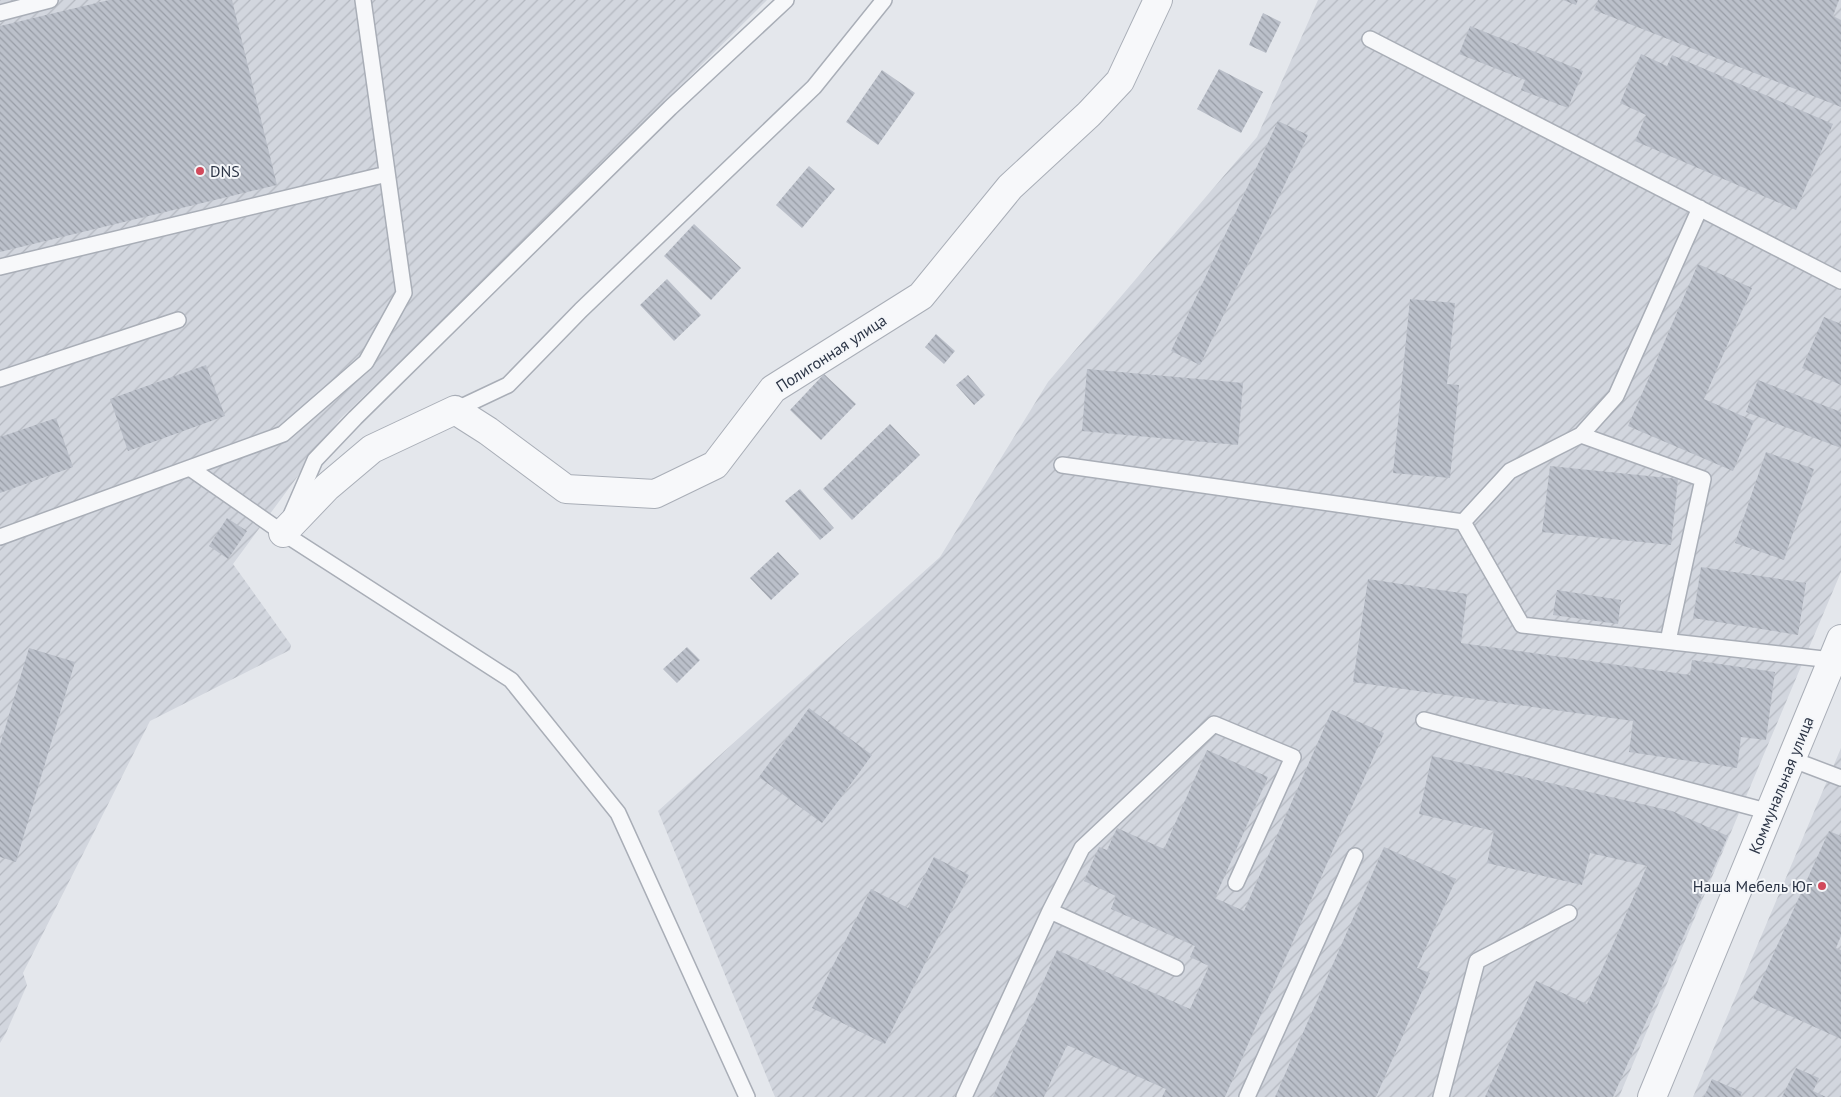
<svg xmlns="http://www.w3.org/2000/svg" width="1841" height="1097" viewBox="0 0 1841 1097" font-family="'PT Sans',sans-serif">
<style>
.industrial{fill:url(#industrial-furrows)}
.building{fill:url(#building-back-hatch)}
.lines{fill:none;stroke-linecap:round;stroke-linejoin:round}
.lane-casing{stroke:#a9aeb7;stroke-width:18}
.street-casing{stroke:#a9aeb7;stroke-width:30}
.lane{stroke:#f7f8fa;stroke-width:15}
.street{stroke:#f7f8fa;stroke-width:28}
.poi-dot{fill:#d1495b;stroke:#f4f6f9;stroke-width:2}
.labels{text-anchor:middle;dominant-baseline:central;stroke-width:4;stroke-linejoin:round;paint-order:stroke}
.poi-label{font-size:16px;fill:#2b3445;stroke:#f4f6f9;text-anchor:start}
.street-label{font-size:16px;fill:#2b3445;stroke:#f4f6f9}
</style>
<defs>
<pattern id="industrial-furrows" width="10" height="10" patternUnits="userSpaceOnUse" patternTransform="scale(1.25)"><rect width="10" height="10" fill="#d2d6de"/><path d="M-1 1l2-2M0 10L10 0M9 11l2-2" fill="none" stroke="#b4b8c0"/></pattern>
<pattern id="building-back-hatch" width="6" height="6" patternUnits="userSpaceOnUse" patternTransform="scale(1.25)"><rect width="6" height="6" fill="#bbc0ca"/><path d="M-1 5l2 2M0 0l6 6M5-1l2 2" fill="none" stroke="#989da6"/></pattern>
</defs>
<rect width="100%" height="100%" fill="#e4e7ec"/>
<!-- industrial -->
<path class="industrial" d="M0 0H767L513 252 340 419 233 564 291 645 290 650 150 721 23 973 27 985 6 1033 0 1043Z
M1318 0H1841V572L1619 1097H775L658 811 940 557 1048 382 1257 137Z
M1841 748V1097H1693Z"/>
<!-- building -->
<path class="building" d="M109 0H232L277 185 0 252V26Z
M1563 0H1578L1576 5Z
M1598 0H1839L1833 16 1841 20V107L1594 10Z
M1263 13 1281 22 1266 53 1249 45Z
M1470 26 1583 71 1568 108 1521 90 1525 80 1459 54Z
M1641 54 1667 66 1672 55 1833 124 1796 210 1635 141 1646 115 1620 103Z
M1219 69 1263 92 1241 133 1197 109Z
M882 70 915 93 878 145 846 122Z
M1278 121 1308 135 1200 365 1171 351Z
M809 166 835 189 802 228 776 205Z
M694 224 741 268 711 300 664 256Z
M1698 264 1752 288 1704 399 1754 421 1733 471 1628 426Z
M667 279 701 315 674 341 640 305Z
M1410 299 1455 303 1447 384 1459 385 1450 478 1393 473Z
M1824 317 1841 324V385L1802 368Z
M936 334 955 351 944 364 925 347Z
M206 365 225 416 128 451 110 399Z
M1087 369 1243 383 1238 445 1082 431Z
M824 374 856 404 821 440 790 410Z
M968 375 985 395 974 405 956 385Z
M1758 380 1841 412V448L1746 412Z
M56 418 73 467 0 493V437Z
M890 424 920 455 852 520 823 489Z
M1766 452 1814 469 1784 560 1735 543Z
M1550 466 1678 479 1671 545 1542 532Z
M800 489 834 528 820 540 785 501Z
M227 518 247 531 228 559 209 546Z
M778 552 799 574 771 600 750 578Z
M1701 567 1806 583 1798 635 1693 618Z
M1368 579 1467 594 1461 643 1690 675 1692 660 1775 672 1766 740 1741 737 1737 768 1629 752 1633 721 1353 682Z
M1557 590 1621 600 1618 624 1553 615Z
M687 647 700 660 677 683 663 669Z
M29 648 75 662 16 862 0 857V745Z
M809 708 872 755 822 823 759 777Z
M1332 710 1384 733 1225 1097H1162L1166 1089 1067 1045 1044 1097H993L1057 950 1190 1009 1209 966 1190 957 1195 946 1111 909 1116 896 1084 881 1099 847 1107 850 1117 828 1164 849 1207 750 1268 777 1215 898 1244 911Z
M1432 756 1672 811 1728 836 1613 1097H1485L1536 981 1587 1004 1647 866 1590 853 1582 885 1487 863 1494 831 1419 814Z
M1829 831 1841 836V936L1836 948 1841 950V1039L1753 999Z
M1384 847 1456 879 1417 968 1430 973 1376 1097H1275Z
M934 857 969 875 885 1044 812 1008 871 889 908 908Z
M1796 1068 1819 1078 1813 1091 1826 1097H1782Z
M1712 1079 1742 1092 1740 1097H1704Z"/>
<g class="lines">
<!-- lane casing -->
<g class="lane-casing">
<path id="lane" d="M0 13 50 0
M1370 39 1841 281
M0 267 387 174
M0 379 178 320
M455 410 508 385 581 310 814 87 884 0
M1581 435 1703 479 1668 641
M1062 465 1463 522 1522 625 1832 660
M190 468 283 533 511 680 618 813 747 1097
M292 513 315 460 355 418 670 108 786 0
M1463 522 1510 471 1581 435 1616 396 1700 208
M0 537 283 434 366 362 404 293 363 0
M1424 720 1770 812
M1791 759 1841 778
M1050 911 1082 848 1214 724 1293 757 1236 883
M964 1097 1050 911 1176 968
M1247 1097 1355 856
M1441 1097 1477 961 1569 913"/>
</g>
<!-- street casing -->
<g class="street-casing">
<path id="street" d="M283 533 327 487 372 449 455 410 488 431 566 489 655 494 715 465 773 389 921 296 1010 187 1089 114 1120 81 1158 0
M1652 1097 1841 639"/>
</g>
<!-- lane -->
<use href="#lane" class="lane"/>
<!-- street -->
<use href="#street" class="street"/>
</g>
<!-- markers -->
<g class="poi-dot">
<circle cx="200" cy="171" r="5"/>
<circle cx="1822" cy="886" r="5"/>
</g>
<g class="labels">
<!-- poi labels -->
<g class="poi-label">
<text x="210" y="171">DNS</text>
<text x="1812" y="886" text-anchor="end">Наша Мебель Юг</text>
</g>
<!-- street labels -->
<g class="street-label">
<text transform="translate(831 353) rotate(-33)">Полигонная улица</text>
<text transform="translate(1781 785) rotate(-68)">Коммунальная улица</text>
</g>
</g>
</svg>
